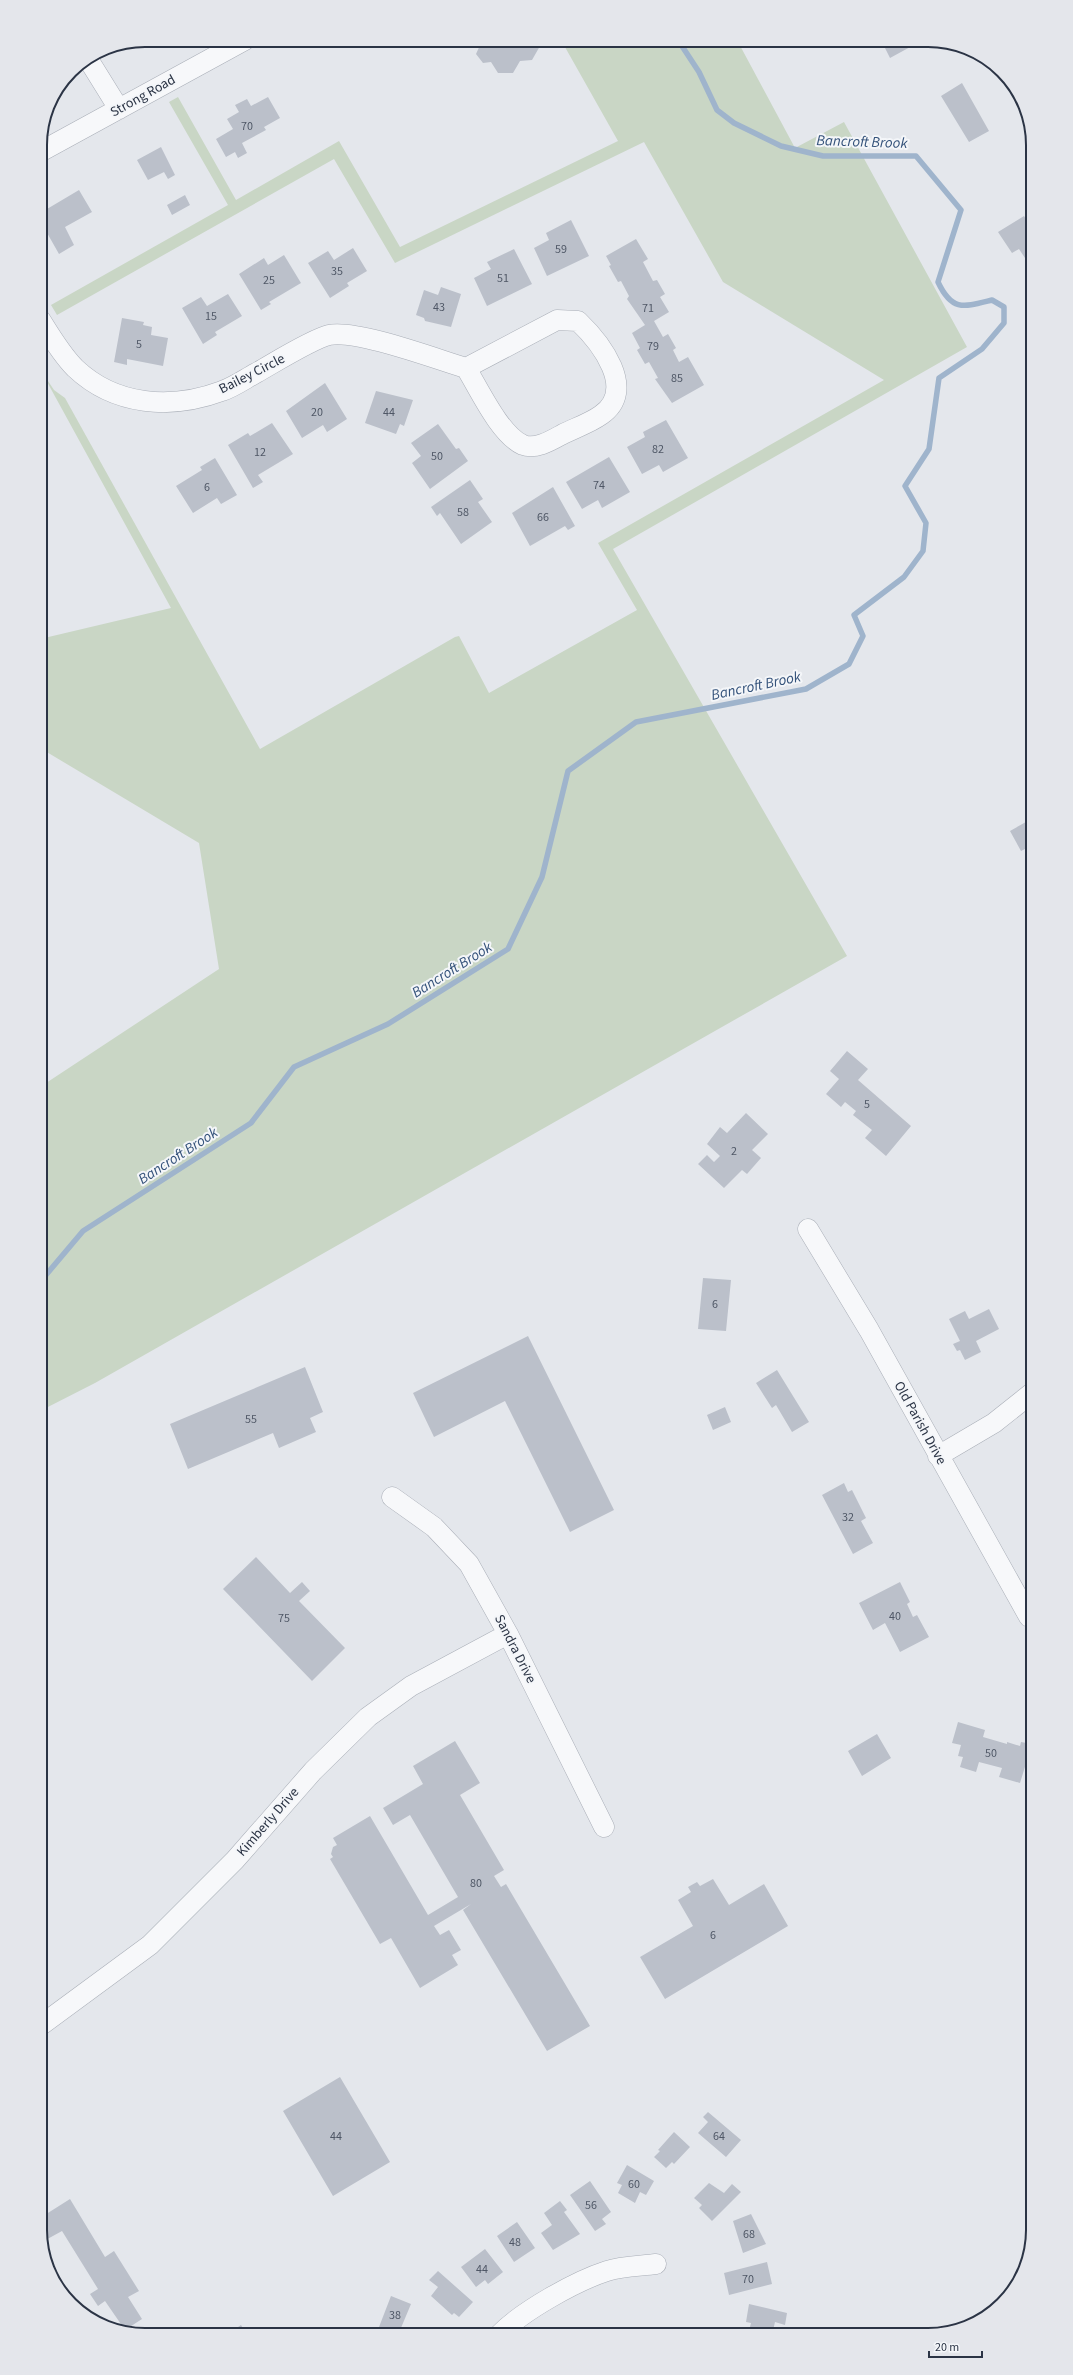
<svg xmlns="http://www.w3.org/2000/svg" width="1073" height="2375" viewBox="0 0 1073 2375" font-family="'Source Sans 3',sans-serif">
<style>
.green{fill:#c9d6c5}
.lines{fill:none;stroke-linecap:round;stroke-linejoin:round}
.stream{stroke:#9fb4cc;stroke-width:5.5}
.building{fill:#bbc0ca}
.street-casing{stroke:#a9aeb7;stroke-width:21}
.street{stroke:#f7f8fa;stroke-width:20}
.labels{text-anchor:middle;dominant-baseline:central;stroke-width:4;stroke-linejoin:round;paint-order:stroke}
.number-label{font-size:12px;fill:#4f5766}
.street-label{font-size:14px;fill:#2b3445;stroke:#f4f6f9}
.water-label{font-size:15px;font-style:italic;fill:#34527a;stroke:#f4f6f9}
.rim{fill:none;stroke:#2b3445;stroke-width:2}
</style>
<rect width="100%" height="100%" fill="#e4e7ec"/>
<!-- green -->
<path class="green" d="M561 40H737L795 148 844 122 967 347 613 549 847 956 95 1383 40 1411V1087L219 969 199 843 40 748V639L171 608 40 369 54 390 65 398 260 749 455 637 459 636 489 693 637 610 598 543 884 380 723 282 644 142 395 263 334 159 57 315 51 305 228 205 169 102 178 97 236 200 339 141 400 247 618 141Z"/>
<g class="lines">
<!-- stream -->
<path class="stream" d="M40 1282 83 1231 251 1123 294 1067 388 1024 508 949 542 877 568 771 636 722 806 689 849 664 863 636 854 615 904 577 923 551 926 523 905 486 929 449 939 378 982 349 1004 323V307L992 300C964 307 952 312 938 282L961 210 916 156H823L781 146 734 123 717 110 699 72 678 40"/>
</g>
<!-- building -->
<path class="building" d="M512 40H536L540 46 532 60 520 61 513 73H498L491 62 483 63 476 54 481 43H492L494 47 510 45Z
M881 40H909L912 46 890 58Z
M962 83 989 131 969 142 941 96Z
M268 97 280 118 264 127 266 130 242 143 247 153 238 158 235 152 226 157 216 139 233 129 227 119 239 112 235 105 247 99 251 106Z
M161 147 175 175 168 179 164 172 148 180 137 160Z
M79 190 92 212 65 227 74 245 59 254 42 224 48 220 40 208 45 205 47 209Z
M185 195 190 205 172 215 167 205Z
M1024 216 1033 230V270L1019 249 1012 253 998 232Z
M571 220 589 256 547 276 534 248 549 240 546 233Z
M636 239 648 259 643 262 653 281 657 280 665 294 660 297 669 312 654 321 663 337 668 334 676 348 673 350 679 362 688 357 704 385 672 403 655 379 658 378 649 362 645 364 637 350 640 348 632 333 645 325 627 299 629 296 621 281 618 282 609 266 611 265 606 256Z
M353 248 367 271 347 283 349 286 330 298 308 263 328 251 334 260Z
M514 249 532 284 487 306 474 278 491 269 487 262Z
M284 255 301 283 269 302 271 304 261 310 239 274 264 258 268 265Z
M441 287 461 294 451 327 425 321 424 318 416 315 424 290 438 295Z
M228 294 242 316 215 332 217 335 203 344 182 308 201 297 207 306Z
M122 318 144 322 143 325 152 327 151 335 168 338 163 366 127 359V365L114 362Z
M325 383 347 419 327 432 323 425 302 438 286 411Z
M376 391 413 400 404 426 400 424 396 434 365 423Z
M666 420 688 458 663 472 659 465 642 474 627 447 645 437 643 432Z
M272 423 293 454 258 475 263 482 253 488 228 445 248 433 250 436Z
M438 424 456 449 459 448 468 461 430 489 412 463 421 456 411 443Z
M609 457 630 492 602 508 598 500 582 509 566 482Z
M215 458 237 495 221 504 217 498 193 513 176 486 202 470 200 467Z
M470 480 483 499 478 502 492 522 461 544 440 513 437 516 431 507Z
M553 487 575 526 568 530 565 526 530 546 512 513Z
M1033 818V845L1021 851 1010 831Z
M847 1051 868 1069 858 1080 911 1126 886 1156 865 1138 872 1130 853 1115 856 1111 845 1102 841 1107 826 1094 839 1079 830 1071Z
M746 1113 768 1134 752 1150 761 1158 747 1174 742 1170 724 1188 698 1164 707 1155 714 1162 720 1156 707 1144 720 1127 727 1133Z
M703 1278 731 1280 726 1331 698 1329Z
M989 1309 999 1329 976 1341 981 1352 965 1360 960 1350 957 1351 953 1344 960 1341 949 1319 965 1311 969 1319Z
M528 1336 614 1510 570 1532 505 1401 434 1437 413 1393Z
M305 1367 323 1412 310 1418 316 1432 279 1448 273 1433 188 1469 170 1424Z
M777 1370 809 1422 792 1432 776 1405 772 1408 756 1383Z
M725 1407 731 1422 713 1430 707 1415Z
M844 1483 848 1492 852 1490 866 1518 861 1521 873 1543 853 1554 822 1495Z
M256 1557 290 1593 302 1582 310 1591 299 1601 345 1648 312 1681 223 1589Z
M900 1582 910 1602 907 1604 913 1617 917 1615 929 1637 900 1652 885 1623 873 1630 859 1603Z
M958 1722 985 1730 983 1737 1007 1744V1742L1020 1746 1021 1742 1032 1744 1020 1783 999 1777 1002 1768 979 1762 976 1772 960 1767 963 1757 958 1756 961 1745 952 1743Z
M877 1734 891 1758 862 1776 848 1751Z
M455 1741 480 1783 460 1795 504 1870 494 1876 501 1887 506 1884 590 2026 547 2051 463 1910 471 1904 434 1926 440 1935 449 1930 461 1950 452 1955 458 1965 420 1988 391 1938 380 1944 330 1859 333 1857 331 1854 333 1847 337 1845 333 1838 370 1816 428 1915 458 1897 410 1815 393 1825 383 1808 423 1784 413 1766Z
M713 1879 729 1905 764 1884 788 1926 665 1999 640 1957 693 1926 678 1900 691 1892 688 1887 697 1882 700 1886Z
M340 2077 390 2162 333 2196 283 2111Z
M708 2112 741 2140 726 2157 698 2133 708 2122 703 2117Z
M674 2132 690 2147 674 2164 672 2162 666 2168 654 2157 660 2151 658 2150Z
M627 2165 654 2181 646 2195 640 2192 635 2203 618 2193 622 2185 617 2183Z
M590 2181 611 2212 602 2219 606 2224 595 2231 570 2195Z
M709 2183 724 2193 732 2184 741 2192 712 2221 699 2208 702 2205 694 2198Z
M70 2199 105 2257 114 2251 139 2291 128 2297 142 2319 125 2330 105 2301 98 2306 90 2294 98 2289 62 2231 42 2242 40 2218Z
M560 2201 567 2210 564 2212 580 2234 553 2250 541 2233 552 2225 544 2213Z
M751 2214 766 2244 743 2253 733 2221Z
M517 2222 535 2248 514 2262 497 2236Z
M485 2249 503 2272 488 2284 485 2280 476 2287 461 2267Z
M767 2262 772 2284 729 2295 724 2273Z
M438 2271 473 2302 459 2317 454 2313 452 2315 431 2296 438 2287 429 2280Z
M391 2296 411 2304 398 2335 379 2327Z
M749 2304 787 2313 785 2325 775 2322 772 2335H748L751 2323 746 2322Z
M241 2325 247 2335H226Z
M650 2327 653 2335H630V2334Z
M147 2328 151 2335 137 2334Z"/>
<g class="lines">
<!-- street casing -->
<g class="street-casing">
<path id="street" d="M88 59 119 109
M40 152 245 40
M40 319C50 335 61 354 75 368 115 406 171 410 222 391 234 387 245 379 256 373 274 363 312 339 329 335 356 329 436 359 466 368 479 389 500 435 523 445 536 450 552 440 563 434 575 428 590 423 601 415 638 390 600 342 578 321L557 320 466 368
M808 1229 869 1330 1029 1617
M938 1456 994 1423 1033 1392
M392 1497 434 1527 469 1564 508 1634 604 1827
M40 2026 150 1945 235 1860 313 1771 368 1717 411 1686 508 1634
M499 2335C522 2311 576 2281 607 2271 622 2266 641 2266 656 2264"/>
</g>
<!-- street -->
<use href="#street" class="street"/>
</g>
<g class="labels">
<!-- number labels -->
<g class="number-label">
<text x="247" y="126">70</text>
<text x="561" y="249">59</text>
<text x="337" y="271">35</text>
<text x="503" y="278">51</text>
<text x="269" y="280">25</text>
<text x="439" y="307">43</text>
<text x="648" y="308">71</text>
<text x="211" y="316">15</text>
<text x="139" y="344">5</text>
<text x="653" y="346">79</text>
<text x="677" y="378">85</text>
<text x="317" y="412">20</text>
<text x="389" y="412">44</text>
<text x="658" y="449">82</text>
<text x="260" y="452">12</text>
<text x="437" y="456">50</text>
<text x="599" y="485">74</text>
<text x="207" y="487">6</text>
<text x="463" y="512">58</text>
<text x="543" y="517">66</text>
<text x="867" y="1104">5</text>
<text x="734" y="1151">2</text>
<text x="715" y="1304">6</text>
<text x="251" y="1419">55</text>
<text x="848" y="1517">32</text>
<text x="895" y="1616">40</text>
<text x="284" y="1618">75</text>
<text x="991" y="1753">50</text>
<text x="476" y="1883">80</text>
<text x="713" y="1935">6</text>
<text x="336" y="2136">44</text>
<text x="719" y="2136">64</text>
<text x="634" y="2184">60</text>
<text x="591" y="2205">56</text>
<text x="749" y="2234">68</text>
<text x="515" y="2242">48</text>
<text x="482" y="2269">44</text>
<text x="748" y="2279">70</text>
<text x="395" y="2315">38</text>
</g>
<!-- street labels -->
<g class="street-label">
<text transform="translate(143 96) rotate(-29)">Strong Road</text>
<text transform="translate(252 374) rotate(-27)">Bailey Circle</text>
<text transform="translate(920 1423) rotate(61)">Old Parish Drive</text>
<text transform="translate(515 1649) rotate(63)">Sandra Drive</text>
<text transform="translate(268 1822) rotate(-49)">Kimberly Drive</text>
</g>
<!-- water labels -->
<g class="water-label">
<text transform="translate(862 142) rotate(2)">Bancroft Brook</text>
<text transform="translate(756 686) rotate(-12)">Bancroft Brook</text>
<text transform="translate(452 970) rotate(-32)">Bancroft Brook</text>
<text transform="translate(178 1156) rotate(-33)">Bancroft Brook</text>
</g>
</g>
<!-- crop -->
<path d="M0 0H1073V2375H0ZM145 47H928A98 98 0 0 1 1026 145V2230A98 98 0 0 1 928 2328H145A98 98 0 0 1 47 2230V145A98 98 0 0 1 145 47Z" fill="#e4e6eb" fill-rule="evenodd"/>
<path class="rim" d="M145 47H928A98 98 0 0 1 1026 145V2230A98 98 0 0 1 928 2328H145A98 98 0 0 1 47 2230V145A98 98 0 0 1 145 47Z"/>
<!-- scale -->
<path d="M929 2351v6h53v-6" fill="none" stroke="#2b3445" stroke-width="2"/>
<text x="935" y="2351" font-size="12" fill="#2b3445" stroke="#f4f6f9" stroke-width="3" paint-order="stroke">20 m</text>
</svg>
